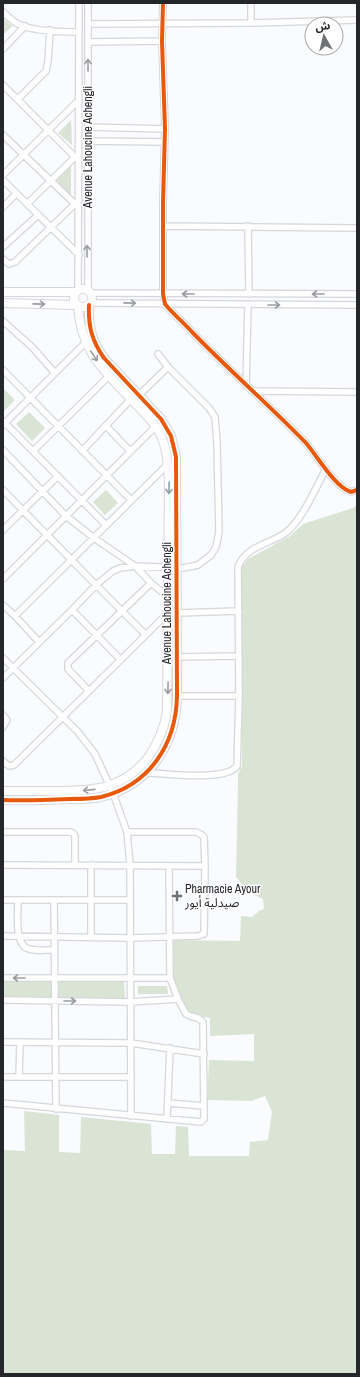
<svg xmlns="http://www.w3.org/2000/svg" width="360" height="1377" viewBox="0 0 360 1377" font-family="'Archivo Narrow','Noto Sans Arabic',sans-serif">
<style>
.green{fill:#d9e4d4}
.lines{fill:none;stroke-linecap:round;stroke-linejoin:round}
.street-casing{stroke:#d5d7da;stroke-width:8}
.secondary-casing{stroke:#d5d7da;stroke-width:10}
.street{stroke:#fefeff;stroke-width:5.5}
.secondary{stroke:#fefeff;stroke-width:8}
.cycleway-casing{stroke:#fff;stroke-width:6}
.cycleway{stroke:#e8590c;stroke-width:4}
.oneway{stroke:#9c9d9f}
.poi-dot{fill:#6f7174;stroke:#fff;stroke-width:1.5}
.labels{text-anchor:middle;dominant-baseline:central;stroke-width:3;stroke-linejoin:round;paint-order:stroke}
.street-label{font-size:12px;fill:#24262a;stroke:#fff}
.poi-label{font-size:12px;fill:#24262a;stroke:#fff;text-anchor:start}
</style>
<rect width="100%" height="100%" fill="#f9fbfe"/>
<!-- green -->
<path class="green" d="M3 18 12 26 3 35Z
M71 120 72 145 58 133Z
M71 165V200L53 183Z
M3 388 15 400 4 411H3Z
M29 412 45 428 32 441 16 424Z
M106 490 118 503 105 515 93 502Z
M357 505V1374H3V1150L25 1151 24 1111 59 1115V1152L80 1153 81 1117 151 1124 152 1154H175L176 1126 188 1127 189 1156H249L250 1142 268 1140 272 1112 265 1096 251 1101 207 1100 209 1060 254 1061V1034L210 1036V1018L194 1015 187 1010 172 975 173 940 240 941 241 916 252 917 259 911 264 909 263 899 248 892 236 877 238 784V774L242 766V567L248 559 290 536 303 524 353 508Z
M3 982H52V998H3Z
M58 982H124L125 998H59Z
M138 986H167L168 994H138Z"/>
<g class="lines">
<!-- street casing -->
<g class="street-casing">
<path id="street" d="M163 3 162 41 165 129 163 203V294L165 304C173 314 183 322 192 332 229 370 269 405 306 443 317 456 335 487 351 492L357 490
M251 3V23
M3 12C8 16 12 21 18 24 32 31 63 32 79 32
M88 24 251 23 357 20
M88 42 162 41
M3 49 25 26
M3 85 79 161
M18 99 46 71 48 61 50 30
M88 127 165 129
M3 135 75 204
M88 141 165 142
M3 175 79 100
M3 180 79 255
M27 204 75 157
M3 207 16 194
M163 226 355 228
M248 226 249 294
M3 247 38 215
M3 259 9 264 15 262 79 200
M78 290 79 3
M88 290V3
M90 293 357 294
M91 303 357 305
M3 321 32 347 55 373
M3 370 131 500
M246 386 248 304
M252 391 357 392
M140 394 168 367
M3 421 106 525
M3 425 85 343
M106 426 130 451
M3 450 66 516 94 538 135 566 151 583 168 597
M33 451 109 376
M82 451 131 399
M3 490 96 585 146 635
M3 530 58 476
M3 579 155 427
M3 605 15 616
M72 610 121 660
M177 613 239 611
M39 642 15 616 168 464
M177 657 239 656
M3 658 78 732 95 754 113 793 127 832 130 865 131 1116
M3 678 72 610 96 585 113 571 120 568 135 566 183 568 198 565 211 555 216 547 219 532 217 443 215 417 209 408 168 367 158 354
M89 691 68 669V663L151 583
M177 696H239
M3 715 7 720 3 727
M3 761 9 766 14 765 168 613
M146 773C166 773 225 782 237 766L239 696 238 567C245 547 268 544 284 534 301 523 316 487 326 469
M3 832H71L74 834 75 837V865
M3 865 205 866
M3 900H130
M18 900C18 912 14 946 29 949 37 951 46 950 54 950
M54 900 56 1109
M3 936 130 938 198 936 204 934 205 866 204 837 202 835 196 832H127
M91 937V865
M3 978H170
M3 1000 130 1002 178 999
M3 1042 131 1043 204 1054
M3 1077H130
M19 1077 20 1042
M3 1103 201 1122 204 1119 203 1022 198 1018 190 1016 186 1014 178 999 170 978 169 866
M168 1103 204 1106
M167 1119 170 1048"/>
</g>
<!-- secondary casing -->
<g class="secondary-casing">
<path id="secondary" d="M74 298a9 9 0 1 1 18 0a9 9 0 1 1-18 0Z
M3 292H75
M3 303 75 305
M3 791C20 791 38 791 55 791 93 791 121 790 147 759 158 744 164 730 167 712L169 481C168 464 167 445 158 430 151 418 141 410 132 400 103 370 81 351 78 307
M3 800C25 801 48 800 70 799 80 799 91 799 101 797 150 785 176 744 177 696L176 457 171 436 161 419 104 358C92 341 88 326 89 305"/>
</g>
<!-- street -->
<use href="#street" class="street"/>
<!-- secondary -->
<use href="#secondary" class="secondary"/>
<!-- cycleway casing -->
<g class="cycleway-casing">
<path id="cycleway" d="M163 3 162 41 165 129 163 203V294L165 304C173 314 183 322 192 332 229 370 269 405 306 443 317 456 335 487 351 492L357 490
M3 800C25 801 48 800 70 799 80 799 91 799 101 797 150 785 176 744 177 696L176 457 171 436 161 419 104 358C92 341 88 326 89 305"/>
</g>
<!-- cycleway -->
<use href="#cycleway" class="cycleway"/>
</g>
<!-- one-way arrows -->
<defs><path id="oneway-shaft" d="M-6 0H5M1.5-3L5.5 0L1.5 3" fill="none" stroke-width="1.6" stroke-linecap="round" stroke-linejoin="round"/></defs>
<g class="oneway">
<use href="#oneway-shaft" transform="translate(88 65) rotate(-90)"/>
<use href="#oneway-shaft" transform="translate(87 251) rotate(-90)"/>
<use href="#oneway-shaft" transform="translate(188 294) rotate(180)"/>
<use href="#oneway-shaft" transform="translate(318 294) rotate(-180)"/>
<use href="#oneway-shaft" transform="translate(130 303) rotate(1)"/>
<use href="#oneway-shaft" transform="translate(39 304) rotate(1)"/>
<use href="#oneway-shaft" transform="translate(274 305)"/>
<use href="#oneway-shaft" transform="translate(94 356) rotate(56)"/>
<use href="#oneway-shaft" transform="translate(169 488) rotate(91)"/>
<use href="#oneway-shaft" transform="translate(168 688) rotate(91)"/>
<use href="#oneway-shaft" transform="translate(89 790) rotate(174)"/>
<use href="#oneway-shaft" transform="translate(19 978) rotate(180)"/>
<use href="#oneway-shaft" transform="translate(70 1001)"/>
</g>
<!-- markers -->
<path class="poi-dot" d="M175 890h4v4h4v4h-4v4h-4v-4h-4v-4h4z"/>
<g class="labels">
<!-- street labels -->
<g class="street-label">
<text transform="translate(88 147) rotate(-90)">Avenue Lahoucine Achengli</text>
<text transform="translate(167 603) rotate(-90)">Avenue Lahoucine Achengli</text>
</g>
<!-- poi labels -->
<g class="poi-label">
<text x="185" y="889">Pharmacie Ayour<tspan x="185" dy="14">صيدلية أيور</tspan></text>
</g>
</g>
<!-- border -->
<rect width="360" height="1377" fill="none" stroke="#24262a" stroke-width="8"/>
<!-- north arrow -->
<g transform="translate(324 36) rotate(352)"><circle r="19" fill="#ffffff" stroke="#a7a8aa"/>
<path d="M0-3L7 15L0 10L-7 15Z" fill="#6f7174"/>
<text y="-6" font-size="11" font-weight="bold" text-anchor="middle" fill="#24262a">ش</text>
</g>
</svg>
